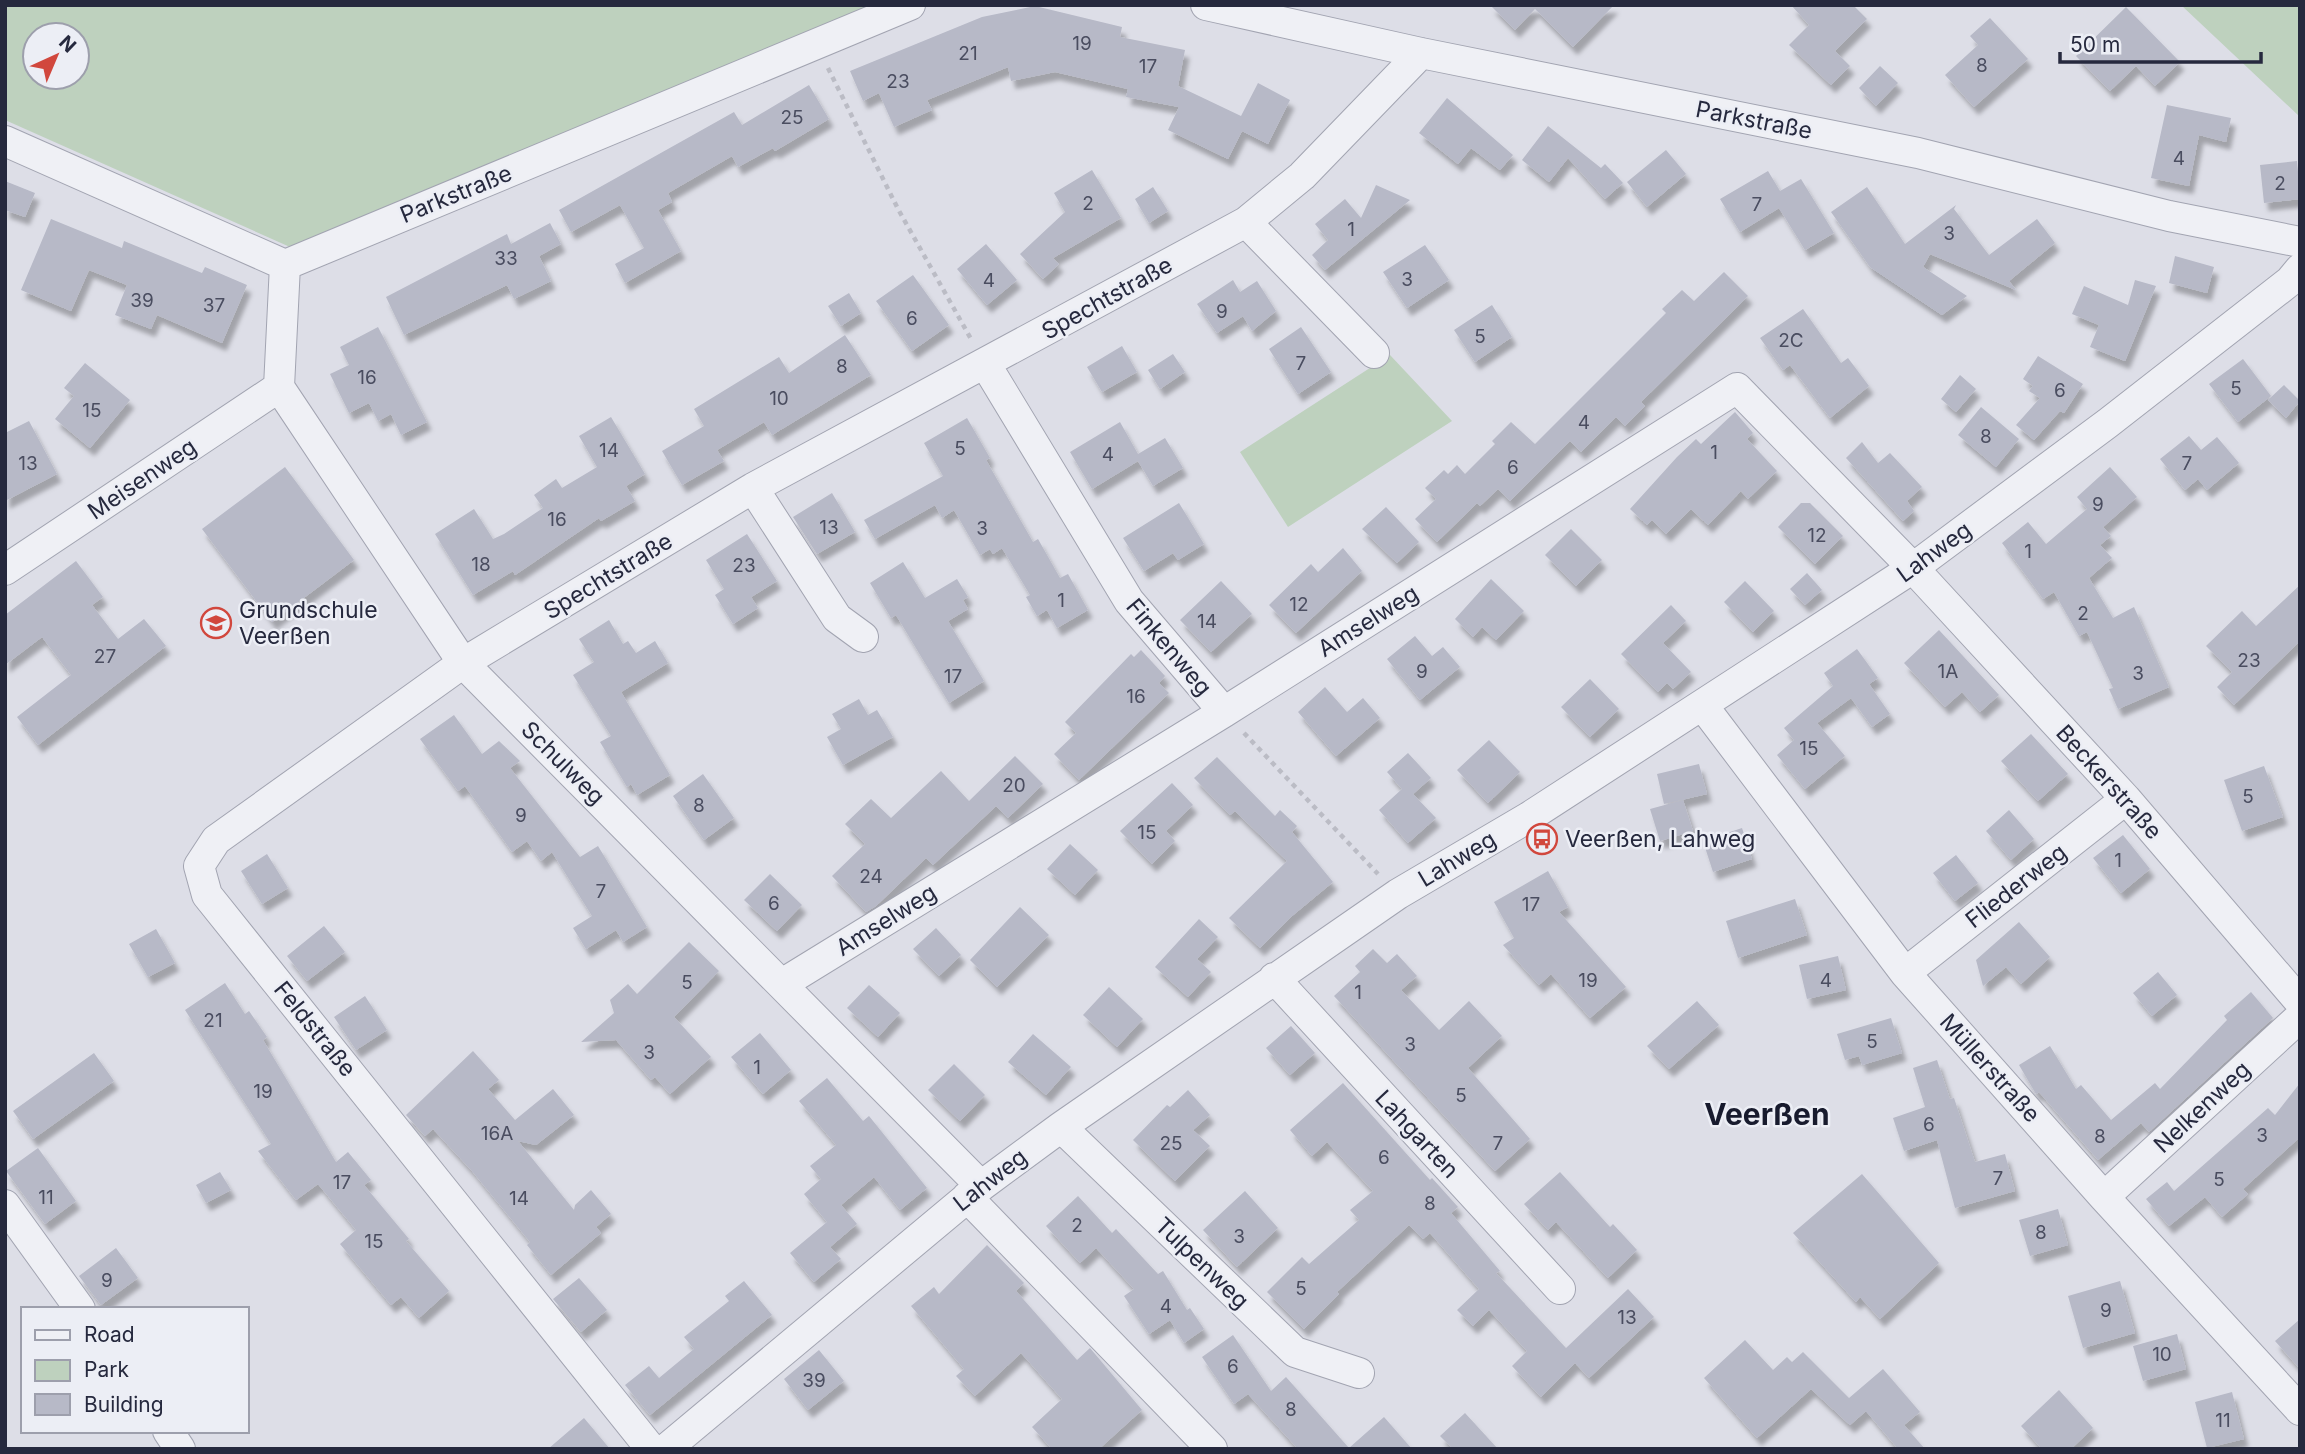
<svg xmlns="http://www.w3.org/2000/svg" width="2305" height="1454" viewBox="0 0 2305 1454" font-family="Inter,sans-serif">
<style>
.green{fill:#bed1be;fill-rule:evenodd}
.building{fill:#b7b9c7;filter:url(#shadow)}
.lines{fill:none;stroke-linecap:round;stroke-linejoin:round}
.minor-casing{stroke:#a2a4b1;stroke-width:32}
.path{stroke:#bbbcc5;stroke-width:4.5;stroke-dasharray:5 5;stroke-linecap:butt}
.minor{stroke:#eff0f5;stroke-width:30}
.labels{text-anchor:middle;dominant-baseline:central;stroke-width:5;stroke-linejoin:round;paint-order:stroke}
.number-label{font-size:19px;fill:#4a4d60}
.street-label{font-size:23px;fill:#26293e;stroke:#eceef5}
.poi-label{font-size:23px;fill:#26293e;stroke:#eceef5;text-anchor:start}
.district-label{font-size:30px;font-weight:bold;fill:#181b2e;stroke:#eceef5}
</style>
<defs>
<filter id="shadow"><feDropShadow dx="4.5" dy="8" stdDeviation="2" flood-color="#0004"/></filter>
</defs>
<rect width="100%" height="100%" fill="#dddee7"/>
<!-- green -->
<path class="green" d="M5 5H886L290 247 5 120ZM35 35H77V77H35Z
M2181 5H2300V117Z
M1390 355 1452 421 1288 527 1240 452Z"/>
<!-- building -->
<path class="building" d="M1490 5H1614L1573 47 1535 9 1515 30Z
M1791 5H1853L1867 19 1835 51 1850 66 1831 85 1789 45 1809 25Z
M1035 6 1122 27 1120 37 1185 50 1178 86 1241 116 1258 83 1290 100 1268 144 1242 131 1228 159 1168 130 1179 107 1126 97 1128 89 1055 72 1011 81 1008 67 927 100 932 110 894 127 879 93 863 101 850 71 982 17Z
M2126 7 2180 62 2155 86 2136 66 2110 91 2076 56Z
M1990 18 2028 59 1974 107 1945 75 1978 45 1970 36Z
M1880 66 1898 83 1876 106 1859 88Z
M809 85 829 119 775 151 773 148 738 167 732 156 668 193 672 202 658 210 681 251 625 283 615 264 644 248 620 205 571 232 559 210 734 112 742 125Z
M1447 98 1513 155 1500 170 1471 148 1458 164 1419 133Z
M2167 105 2231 118 2226 142 2199 135 2189 186 2151 178Z
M1548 126 1601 168 1605 164 1623 183 1605 199 1568 158 1549 182 1522 160Z
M1666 150 1686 174 1647 207 1627 182Z
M2297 161 2300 199 2264 203 2260 165Z
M1092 170 1121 218 1053 258 1059 264 1043 279 1020 254 1065 212 1054 193Z
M1768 171 1780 191 1801 179 1834 233 1805 250 1779 208 1740 232 1720 199Z
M5 181 35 193 25 217 5 210Z
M1376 185 1410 200 1325 270 1312 255 1328 240 1315 224 1345 199 1361 218Z
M1153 187 1168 211 1149 223 1135 199Z
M1867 187 1905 244 1956 205 1954 209 1989 255 2037 219 2055 243 2009 281 2016 290 1930 254 1923 267 1967 296 1942 315 1870 267 1831 212Z
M51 219 122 248 124 241 202 273 205 267 247 285 222 343 157 315 151 329 115 315 127 285 89 270 71 311 21 290Z
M550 223 561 244 539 256 551 281 514 299 507 285 404 335 386 297 507 234 511 244Z
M986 244 1017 280 987 305 957 269Z
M1425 245 1449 280 1407 308 1383 272Z
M2175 256 2214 267 2207 293 2169 283Z
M1724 272 1748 296 1641 402 1645 406 1625 426 1616 417 1581 452 1570 441 1510 501 1498 489 1480 506 1477 503 1437 542 1415 519 1436 499 1425 488 1444 470 1448 474 1457 465 1465 474 1495 444 1492 441 1511 422 1535 444 1666 313 1662 309 1682 290 1694 301Z
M913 275 949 325 912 351 876 301Z
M1233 280 1240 292 1257 281 1276 311 1252 331 1243 316 1217 333 1197 304Z
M2135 280 2156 286 2125 361 2090 347 2099 325 2072 314 2084 286 2128 305Z
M849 293 861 313 841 326 828 306Z
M1492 305 1512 337 1475 362 1454 330Z
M1803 309 1841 363 1848 358 1869 386 1830 418 1790 365 1783 370 1760 338Z
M378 327 427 422 401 435 391 414 378 421 369 403 349 413 330 374 349 365 340 347Z
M1301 327 1331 372 1298 394 1269 349Z
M845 335 871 375 772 435 764 422 717 450 724 461 682 485 662 451 704 426 694 409 779 357 789 373Z
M1122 346 1137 372 1102 392 1087 367Z
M1173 354 1185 372 1160 389 1148 370Z
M2038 356 2083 384 2064 413 2060 411 2034 440 2016 425 2040 398 2029 391 2033 386 2023 379Z
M2243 359 2271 396 2238 422 2209 384Z
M85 363 130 400 90 448 55 419 74 396 64 388Z
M1960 375 1976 389 1956 412 1941 399Z
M2284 385 2300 401 2286 418 2268 400Z
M1981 407 2019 439 1996 467 1958 435Z
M1735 412 1753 433 1747 439 1777 471 1748 499 1741 491 1708 525 1691 509 1666 534 1652 520 1647 525 1630 509 1677 457 1696 439 1701 444Z
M611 417 645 474 626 486 635 501 601 521 599 518 515 575 513 571 473 595 435 534 474 509 493 539 504 534 543 508 534 495 556 479 562 488 597 467 579 436Z
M967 418 990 458 986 460 1033 542 1038 539 1060 578 1068 574 1088 610 1057 628 1047 610 1037 616 1026 597 1030 595 1002 548 993 554 990 549 980 555 954 510 942 518 935 505 875 539 864 520 943 476 924 443Z
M29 421 57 474 5 501V433Z
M1120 422 1138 454 1165 438 1183 468 1153 486 1138 461 1092 489 1070 452Z
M2189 436 2201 450 2217 437 2239 463 2207 490 2198 479 2185 490 2160 459Z
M1862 442 1878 463 1890 453 1922 487 1907 501 1914 511 1903 521 1846 458Z
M285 467 354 560 272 622 202 529Z
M2110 467 2137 497 2103 527 2111 536 2100 545 2112 558 2089 578 2113 618 2134 607 2169 687 2118 709 2109 689 2113 688 2087 632 2079 636 2054 592 2043 599 2002 543 2028 522 2046 544 2087 509 2077 497Z
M832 493 855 532 817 554 793 517Z
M1179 503 1204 544 1178 560 1173 553 1144 571 1123 538Z
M1801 503H1810L1843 536 1815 564 1778 527Z
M1386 507 1419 542 1397 563 1362 529Z
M1571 529 1602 560 1576 586 1545 555Z
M747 534 777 581 751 597 758 608 733 624 715 595 724 589 706 560Z
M1343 548 1362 571 1296 633 1269 605 1311 564 1318 572Z
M76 561 103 597 92 605 118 639 144 619 166 646 38 745 17 717 71 675 42 637 5 665V615Z
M903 562 925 598 957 579 968 597 963 600 968 609 948 621 984 681 949 703 896 615 891 618 870 583Z
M1807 573 1822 590 1805 605 1790 589Z
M1491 579 1524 611 1496 640 1482 627 1473 637 1455 619Z
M1221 581 1252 614 1211 652 1180 620Z
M1745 581 1774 611 1753 632 1724 602Z
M2300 585V641L2234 705 2217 687 2232 672 2206 646 2242 611 2256 626Z
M1671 605 1686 621 1663 643 1691 672 1673 689 1667 683 1658 692 1621 654Z
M609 620 623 644 628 641 636 653 655 641 668 663 621 692 670 775 637 795 631 784 627 787 600 742 611 736 573 675 594 662 579 639Z
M1939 630 1999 695 1980 712 1962 692 1945 707 1904 663Z
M1415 636 1432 656 1443 647 1460 667 1420 700 1387 659Z
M1857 649 1878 678 1869 684 1890 714 1872 727 1851 698 1817 723 1845 756 1805 789 1777 755 1794 740 1784 728 1833 686 1824 673Z
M1141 650 1165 676 1159 683 1169 693 1079 780 1054 754 1076 733 1065 722 1131 654 1134 657Z
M1590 679 1619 709 1590 737 1561 707Z
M1325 687 1347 712 1363 698 1380 718 1336 756 1298 712Z
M859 699 868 715 877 710 893 737 843 765 827 737 841 729 832 714Z
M454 715 482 754 499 741 520 761 510 768 580 857 598 846 647 927 623 942 616 930 586 949 573 928 592 916 552 852 541 861 527 841 512 852 465 786 458 791 420 739Z
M2031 734 2068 774 2038 801 2001 761Z
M1489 740 1520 772 1488 803 1457 770Z
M1408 753 1431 778 1413 794 1436 818 1408 843 1379 810 1402 789 1387 772Z
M1015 756 1043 784 1008 818 996 806 933 865 926 858 876 906 866 912 832 876 865 844 845 824 871 799 891 818 941 771 969 801Z
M1217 757 1275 816 1280 810 1297 826 1292 832 1333 882 1292 916 1260 948 1229 918 1287 861 1235 811 1230 815 1194 778Z
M1699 764 1707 794 1664 804 1657 774Z
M2264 766 2283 817 2242 831 2224 780Z
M703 774 734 818 704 840 673 796Z
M1172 783 1193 805 1166 831 1175 841 1152 864 1120 831Z
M1683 800 1693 831 1660 841 1650 809Z
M2009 810 2034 839 2011 860 1986 831Z
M1742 828 1752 859 1713 872 1703 841Z
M2123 835 2150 869 2121 893 2093 858Z
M1070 844 1098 870 1075 895 1047 869Z
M267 854 288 888 262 904 241 871Z
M1956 855 1978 883 1955 901 1933 873Z
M1548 871 1568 907 1559 912 1626 987 1590 1018 1551 974 1539 985 1503 945 1514 938 1494 902Z
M770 874 802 905 777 931 744 900Z
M1795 899 1807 935 1738 958 1726 921Z
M1020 907 1049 935 997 987 970 960Z
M1199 919 1218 937 1197 959 1211 972 1188 997 1155 967Z
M2019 922 2050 957 2021 984 2006 967 1983 986 1976 960Z
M324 926 345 952 307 981 287 956Z
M936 928 961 955 939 976 913 949Z
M156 929 175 963 148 977 129 944Z
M689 942 719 971 674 1017 711 1057 670 1094 655 1077 651 1080 616 1040 581 1042 614 1013 610 1000 628 984 637 994Z
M1373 949 1387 963 1397 954 1417 976 1401 990 1439 1030 1469 1001 1502 1036 1468 1068 1530 1139 1495 1171 1334 996 1360 972 1355 966Z
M1838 956 1846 990 1807 999 1799 965Z
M2158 972 2177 995 2152 1016 2133 993Z
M225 983 245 1014 249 1011 267 1037 263 1040 336 1162 348 1152 371 1180 364 1185 409 1239 406 1241 449 1291 419 1318 401 1297 391 1305 340 1244 356 1230 318 1184 296 1200 258 1151 271 1144 185 1010Z
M869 985 900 1013 878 1037 847 1008Z
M1109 987 1143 1019 1117 1047 1083 1015Z
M2251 992 2273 1018 2149 1132 2141 1123 2098 1160 2039 1092 2036 1094 2019 1065 2050 1046 2076 1089 2081 1085 2111 1120 2155 1083 2160 1089 2227 1020 2224 1016Z
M365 996 387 1030 356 1050 334 1017Z
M1697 1001 1719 1025 1669 1069 1647 1046Z
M1891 1018 1902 1053 1862 1065 1859 1056 1845 1060 1837 1034Z
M1291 1026 1315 1053 1290 1075 1266 1048Z
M760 1033 791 1070 763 1094 731 1057Z
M1033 1034 1071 1067 1046 1095 1008 1062Z
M473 1051 499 1080 488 1089 515 1120 553 1089 574 1115 536 1145 518 1141 574 1210 575 1205 591 1190 611 1214 596 1227 601 1233 551 1275 527 1245 530 1242 472 1171 433 1129 425 1136 406 1115Z
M94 1053 114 1081 33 1139 13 1111Z
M1937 1060 1950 1099 1954 1098 1975 1162 2005 1154 2015 1191 1955 1208 1937 1140 1904 1151 1893 1118 1925 1107 1913 1068Z
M954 1064 985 1095 960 1121 928 1090Z
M827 1078 863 1121 869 1116 927 1188 900 1210 874 1177 841 1205 857 1224 830 1247 841 1259 814 1282 790 1253 827 1222 804 1194 821 1179 810 1166 836 1145 799 1101Z
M1343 1083 1430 1180 1432 1178 1458 1207 1451 1213 1500 1271 1496 1273 1566 1348 1628 1289 1654 1317 1589 1378 1575 1363 1541 1397 1512 1366 1527 1351 1489 1310 1473 1326 1457 1310 1479 1289 1430 1233 1423 1239 1409 1225 1337 1292 1339 1294 1304 1329 1267 1292 1302 1257 1309 1264 1359 1220 1350 1210 1373 1191 1327 1142 1312 1156 1290 1130Z
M2300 1083V1137L2243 1189 2248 1194 2222 1217 2205 1197 2169 1226 2146 1199 2167 1182 2174 1191 2268 1108 2275 1115Z
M1188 1090 1210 1115 1193 1130 1210 1146 1175 1181 1133 1140 1167 1105 1170 1107Z
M38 1148 76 1201 45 1224 6 1171Z
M220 1172 231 1190 206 1203 196 1185Z
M1560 1172 1610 1227 1613 1224 1637 1250 1608 1278 1556 1222 1548 1230 1524 1204Z
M1862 1174 1939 1263 1880 1319 1860 1297 1856 1302 1793 1233Z
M1245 1191 1278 1228 1237 1267 1203 1230Z
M1078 1196 1112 1233 1116 1229 1158 1274 1163 1271 1187 1310 1190 1308 1204 1329 1184 1343 1170 1320 1149 1334 1124 1296 1134 1289 1096 1248 1080 1263 1046 1226Z
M2058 1209 2068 1245 2030 1256 2019 1220Z
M987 1245 1024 1283 1016 1291 1077 1360 1090 1348 1142 1410 1099 1449H1052L1032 1427 1062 1399 1021 1353 975 1396 956 1376 964 1369 911 1306 934 1287 939 1294Z
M116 1248 138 1278 101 1305 79 1276Z
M579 1278 607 1310 581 1332 553 1299Z
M744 1281 772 1315 650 1415 625 1385 649 1366 659 1378 694 1349 684 1337 729 1301 725 1296Z
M2120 1281 2135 1333 2083 1348 2068 1296Z
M2300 1319V1369L2275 1341Z
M2177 1334 2186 1369 2143 1381 2133 1346Z
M1233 1335 1271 1391 1286 1377 1349 1448 1384 1417 1412 1449H1298L1248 1394 1234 1404 1202 1357Z
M1745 1340 1773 1370 1787 1357 1792 1362 1803 1352 1849 1398 1883 1369 1920 1412 1904 1425 1925 1449H1898L1866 1411 1850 1425 1811 1389 1757 1438 1704 1378Z
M819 1350 844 1381 808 1410 784 1379Z
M2059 1390 2093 1428 2071 1449H2042L2021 1426Z
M2232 1392 2244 1439 2207 1448 2195 1402Z
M1465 1413 1498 1449H1453L1440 1436Z
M584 1418 610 1449H548Z"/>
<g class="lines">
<!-- minor casing -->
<g class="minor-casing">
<path id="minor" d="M1206 5 1421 53 1918 153 2169 216 2300 242
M5 141 285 265 910 5
M1246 222 1374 353
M285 265 279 387 463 663 981 1186
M986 365 1129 601 1224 712
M753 488 837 618 863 637
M5 570 279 387
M1703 706 1905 973 2104 1197 2300 1410
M1905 973 2126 799
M1274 978 1560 1289
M782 984 1224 712 1737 388 1913 568 2126 799 2300 1002
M1061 1127 1295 1352 1359 1373
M967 1197 1212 1449
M2104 1197 2300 1017
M5 1205 80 1309
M168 1431 180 1449
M651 1449 207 895 199 866 216 840 463 663 753 488 1246 222 1302 176 1421 53
M666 1449 981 1186 1061 1127 1398 894 1529 817 1913 568 2108 423 2290 281 2300 269"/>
</g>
<!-- path -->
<path class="path" d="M828 68 898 209 971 339
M1244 733 1378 874"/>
<!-- minor -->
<use href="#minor" class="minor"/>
</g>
<!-- icons -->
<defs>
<g id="school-ring" transform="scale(1.575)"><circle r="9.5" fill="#eceef5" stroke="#d1473d" stroke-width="1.5"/><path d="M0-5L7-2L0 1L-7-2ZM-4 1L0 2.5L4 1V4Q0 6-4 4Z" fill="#d1473d"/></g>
<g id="bus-ring" transform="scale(1.575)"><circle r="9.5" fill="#eceef5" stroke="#d1473d" stroke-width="1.5"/><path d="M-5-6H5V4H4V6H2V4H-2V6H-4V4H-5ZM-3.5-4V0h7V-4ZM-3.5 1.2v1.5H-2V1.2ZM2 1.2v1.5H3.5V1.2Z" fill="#d1473d"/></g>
</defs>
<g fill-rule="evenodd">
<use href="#school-ring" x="216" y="623"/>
<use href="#bus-ring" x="1542" y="839"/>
</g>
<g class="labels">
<!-- number labels -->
<g class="number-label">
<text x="1082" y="43">19</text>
<text x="968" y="53">21</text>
<text x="1982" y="65">8</text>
<text x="1148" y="66">17</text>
<text x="898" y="81">23</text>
<text x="792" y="117">25</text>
<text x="2179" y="158">4</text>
<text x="2280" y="183">2</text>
<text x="1088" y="203">2</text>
<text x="1757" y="204">7</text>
<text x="1351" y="229">1</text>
<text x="1949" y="233">3</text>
<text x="506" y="258">33</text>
<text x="1407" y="279">3</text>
<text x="989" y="280">4</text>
<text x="142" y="300">39</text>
<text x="214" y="305">37</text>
<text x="1222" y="311">9</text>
<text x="912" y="318">6</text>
<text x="1480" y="336">5</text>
<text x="1791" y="340">2C</text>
<text x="1301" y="363">7</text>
<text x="842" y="366">8</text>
<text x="367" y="377">16</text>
<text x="2236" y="388">5</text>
<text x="2060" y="390">6</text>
<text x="779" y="398">10</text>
<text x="92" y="410">15</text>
<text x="1584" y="422">4</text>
<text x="1986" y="436">8</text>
<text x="960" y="448">5</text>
<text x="609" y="450">14</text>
<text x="1714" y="452">1</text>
<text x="1108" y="454">4</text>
<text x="28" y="463">13</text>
<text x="2187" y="463">7</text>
<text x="1513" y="467">6</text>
<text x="2098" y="504">9</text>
<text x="557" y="519">16</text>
<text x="829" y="527">13</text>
<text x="982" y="528">3</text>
<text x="1817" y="535">12</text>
<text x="2028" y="551">1</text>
<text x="481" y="564">18</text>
<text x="744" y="565">23</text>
<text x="1061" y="600">1</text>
<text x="1299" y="604">12</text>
<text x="2083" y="613">2</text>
<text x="1207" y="621">14</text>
<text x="105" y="656">27</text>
<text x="2249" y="660">23</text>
<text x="1422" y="671">9</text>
<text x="1948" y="671">1A</text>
<text x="2138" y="673">3</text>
<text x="953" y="676">17</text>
<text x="1136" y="696">16</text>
<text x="1809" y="748">15</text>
<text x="1014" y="785">20</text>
<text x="2248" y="796">5</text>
<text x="699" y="805">8</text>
<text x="521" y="815">9</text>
<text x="1147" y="832">15</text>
<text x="2118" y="860">1</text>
<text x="871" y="876">24</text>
<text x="601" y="891">7</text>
<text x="774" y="903">6</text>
<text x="1531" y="904">17</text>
<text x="1588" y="980">19</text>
<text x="1826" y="980">4</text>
<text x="687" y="982">5</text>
<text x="1358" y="992">1</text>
<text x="213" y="1020">21</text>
<text x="1872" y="1041">5</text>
<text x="1410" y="1044">3</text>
<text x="649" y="1052">3</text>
<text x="757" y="1067">1</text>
<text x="263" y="1091">19</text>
<text x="1461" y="1095">5</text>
<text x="1929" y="1124">6</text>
<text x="497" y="1133">16A</text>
<text x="2262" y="1135">3</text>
<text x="2100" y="1136">8</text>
<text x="1171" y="1143">25</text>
<text x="1498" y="1143">7</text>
<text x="1384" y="1157">6</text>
<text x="1998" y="1178">7</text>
<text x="2219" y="1179">5</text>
<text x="342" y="1182">17</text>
<text x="46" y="1197">11</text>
<text x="519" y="1198">14</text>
<text x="1430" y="1203">8</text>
<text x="1077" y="1225">2</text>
<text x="2041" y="1232">8</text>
<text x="1239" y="1236">3</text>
<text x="374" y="1241">15</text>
<text x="107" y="1280">9</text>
<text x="1301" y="1288">5</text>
<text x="1166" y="1306">4</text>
<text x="2106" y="1310">9</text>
<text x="1627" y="1317">13</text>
<text x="2162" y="1354">10</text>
<text x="1233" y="1366">6</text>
<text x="814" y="1380">39</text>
<text x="1291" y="1409">8</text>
<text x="2223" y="1420">11</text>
</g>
<!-- street labels -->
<g class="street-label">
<text transform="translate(1754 120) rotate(11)">Parkstraße</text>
<text transform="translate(456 194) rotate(-22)">Parkstraße</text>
<text transform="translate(1107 298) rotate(-29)">Spechtstraße</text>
<text transform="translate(142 479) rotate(-34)">Meisenweg</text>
<text transform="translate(1934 552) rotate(-36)">Lahweg</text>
<text transform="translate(608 576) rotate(-31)">Spechtstraße</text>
<text transform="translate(1368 621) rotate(-32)">Amselweg</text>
<text transform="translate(1169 647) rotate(50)">Finkenweg</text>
<text transform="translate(563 763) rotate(45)">Schulweg</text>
<text transform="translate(2109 782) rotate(48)">Beckerstraße</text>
<text transform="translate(1457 859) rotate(-31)">Lahweg</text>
<text transform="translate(2016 886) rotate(-38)">Fliederweg</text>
<text transform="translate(886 920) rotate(-32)">Amselweg</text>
<text transform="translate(315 1029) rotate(51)">Feldstraße</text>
<text transform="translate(1990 1068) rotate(48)">Müllerstraße</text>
<text transform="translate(2202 1107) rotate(-43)">Nelkenweg</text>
<text transform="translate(1417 1134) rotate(47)">Lahgarten</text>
<text transform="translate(990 1180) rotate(-38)">Lahweg</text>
<text transform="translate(1202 1263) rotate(44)">Tulpenweg</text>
</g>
<!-- poi labels -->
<g class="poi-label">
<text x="239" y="610">Grundschule<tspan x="239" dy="26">Veerßen</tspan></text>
<text x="1565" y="839">Veerßen, Lahweg</text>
</g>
<!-- district labels -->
<g class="district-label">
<text x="1767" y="1114">Veerßen</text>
</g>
</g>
<!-- border -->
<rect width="2305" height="1454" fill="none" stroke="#26293e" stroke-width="14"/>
<!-- legend -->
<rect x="21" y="1307" width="228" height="126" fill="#eceef5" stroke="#9d9fac" stroke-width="2"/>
<rect x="35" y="1330" width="35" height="10" fill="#eff0f5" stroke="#9d9fac" stroke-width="2"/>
<text x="84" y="1342" font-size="21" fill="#26293e">Road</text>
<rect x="35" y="1360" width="35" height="21" fill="#bed1be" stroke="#9d9fac" stroke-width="2"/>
<text x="84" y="1377" font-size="21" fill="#26293e">Park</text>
<rect x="35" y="1394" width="35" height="21" fill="#b7b9c7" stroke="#9d9fac" stroke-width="2"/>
<text x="84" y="1412" font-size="21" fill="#26293e">Building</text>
<!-- north arrow -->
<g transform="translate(56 56) rotate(44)"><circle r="33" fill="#eceef5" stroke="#9d9fac" stroke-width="2"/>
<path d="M0-5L12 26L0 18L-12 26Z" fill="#d1473d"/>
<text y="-10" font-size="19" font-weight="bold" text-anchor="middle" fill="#26293e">N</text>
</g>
<!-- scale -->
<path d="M2060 52v10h201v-10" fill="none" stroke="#26293e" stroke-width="3.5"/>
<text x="2070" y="52" font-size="21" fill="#26293e" stroke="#eceef5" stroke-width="5" paint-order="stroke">50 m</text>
</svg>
